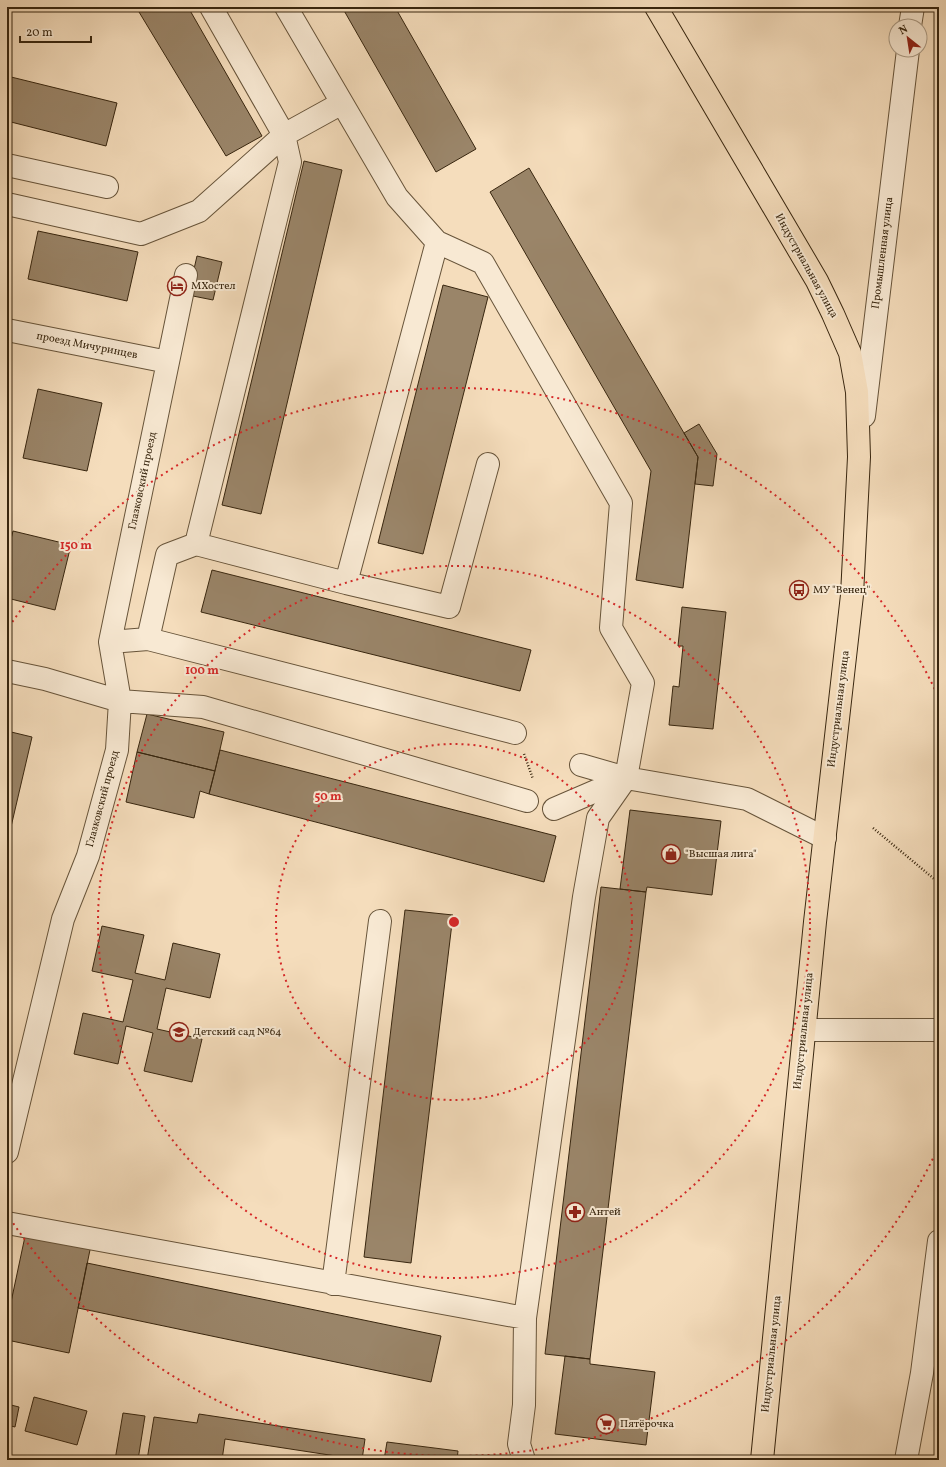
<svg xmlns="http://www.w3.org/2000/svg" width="946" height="1467" viewBox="0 0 946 1467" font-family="Vollkorn,serif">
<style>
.building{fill:#9a8569;stroke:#38260f}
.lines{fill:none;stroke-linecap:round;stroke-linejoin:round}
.minor-casing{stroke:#67543a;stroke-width:24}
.highway-casing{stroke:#38260f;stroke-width:24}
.path{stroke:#38260f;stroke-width:2.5;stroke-dasharray:1 2;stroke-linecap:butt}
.minor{stroke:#f8e9d3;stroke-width:22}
.highway{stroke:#f5ddbc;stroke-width:22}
.ring{fill:none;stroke:#d62828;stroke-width:2;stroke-dasharray:2 4}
.labels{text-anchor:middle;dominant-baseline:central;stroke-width:4;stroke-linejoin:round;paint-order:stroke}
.street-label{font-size:11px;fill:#38260f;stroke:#f8e9d3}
.poi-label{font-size:11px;fill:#38260f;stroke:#f8e9d3;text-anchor:start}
.centre{fill:#d62828;stroke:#f8e9d3;stroke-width:2}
.ring-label{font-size:12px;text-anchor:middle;font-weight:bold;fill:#d62828;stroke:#f8e9d3;stroke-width:4;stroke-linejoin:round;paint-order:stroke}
</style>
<rect width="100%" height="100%" fill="#f5ddbc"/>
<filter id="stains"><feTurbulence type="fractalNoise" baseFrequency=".005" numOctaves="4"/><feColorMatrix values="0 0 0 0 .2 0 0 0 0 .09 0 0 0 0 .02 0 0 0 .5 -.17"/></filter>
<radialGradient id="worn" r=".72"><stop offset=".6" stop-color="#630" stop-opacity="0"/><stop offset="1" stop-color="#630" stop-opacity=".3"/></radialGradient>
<!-- building -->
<path class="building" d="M136 7H188L262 136 226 156Z
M342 7H395L476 149 436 172Z
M7 76 117 103 106 146 7 121Z
M304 161 342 170 261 514 222 505Z
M529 168 698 457 683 588 636 580 651 471 490 192Z
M38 231 138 252 127 301 28 279Z
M197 256 222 262 213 300 188 295Z
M443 285 488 297 423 554 378 543Z
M38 389 102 403 87 471 23 458Z
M699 424 717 454 713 486 695 484 698 457 684 433Z
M13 531 71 545 55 610 7 598V555Z
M212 570 531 650 520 691 201 612Z
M682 607 726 612 713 729 669 725 673 686 679 687 683 646H678Z
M147 714 224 732 215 771 137 752Z
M7 731 32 737 7 844Z
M220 750 556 836 544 882 209 794Z
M137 752 215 771 209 794 200 791 194 818 126 802Z
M630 810 721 821 712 895 647 887 646 892 620 889Z
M601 887 646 892 590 1359 545 1354Z
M405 910 453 915 411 1263 364 1257Z
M102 926 144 935 135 973 165 980 173 943 220 954 210 998 166 988 157 1029 202 1039 192 1082 144 1071 153 1033 126 1026 118 1064 74 1054 83 1013 123 1022 133 980 92 971Z
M27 1227 92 1240 69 1353 7 1340V1321Z
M87 1263 441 1336 431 1382 78 1308Z
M565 1356 590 1359V1364L655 1372 646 1445 555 1434Z
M34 1397 87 1411 77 1445 25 1431Z
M7 1404 19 1407 15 1427 7 1425Z
M123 1413 145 1416 138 1460H115Z
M199 1414 365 1439 362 1460 225 1439 222 1460H147L154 1417 197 1423Z
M387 1442 458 1451 457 1460H384Z"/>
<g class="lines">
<!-- minor casing -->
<g class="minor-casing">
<path id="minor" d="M286 7 397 197 437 242 483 263 621 503 611 628 643 683 626 778 598 818 584 897 525 1318 524 1405 519 1444 524 1460
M910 26 913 7
M7 165 107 187
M7 204 141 234 199 211 284 135 211 7
M7 330 168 362
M864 416 908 50
M196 544 290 162 284 135 342 103
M346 583 437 242
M148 639 167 555 196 544 346 583 449 607 488 464
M110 642 148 639 515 733
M7 671 45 679 120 701 203 707 527 801
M581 765 626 778
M554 809 626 778 747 799 825 838
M805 1030H939
M7 1152 63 919 88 856 117 750 120 701 110 642 186 275
M7 1223 525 1318
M333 1284 380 921
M906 1460 922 1373 939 1241"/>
</g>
<!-- highway casing -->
<g class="highway-casing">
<path id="highway" d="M656 7 817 281 833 314 850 353 857 392 859 457 852 595 815 922 762 1460"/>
</g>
<!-- path -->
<path class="path" d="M524 754 533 779
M873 828 939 883"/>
<!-- minor -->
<use href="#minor" class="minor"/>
<!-- highway -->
<use href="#highway" class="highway"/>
</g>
<!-- distance rings -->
<g class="ring">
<circle cx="454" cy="922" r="178"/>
<circle cx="454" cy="922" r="356"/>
<path d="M938 1148A534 534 0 0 1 9 1217M9 627A534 534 0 0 1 938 696"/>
</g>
<!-- icons -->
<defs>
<g id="hotel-ring" transform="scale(1)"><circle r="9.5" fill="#f8e9d3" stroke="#8f2418" stroke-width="1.5"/><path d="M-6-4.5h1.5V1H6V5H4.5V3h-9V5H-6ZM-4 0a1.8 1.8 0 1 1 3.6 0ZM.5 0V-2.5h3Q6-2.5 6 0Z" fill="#8f2418"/></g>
<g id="bus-ring" transform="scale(1)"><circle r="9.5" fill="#f8e9d3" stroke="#8f2418" stroke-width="1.5"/><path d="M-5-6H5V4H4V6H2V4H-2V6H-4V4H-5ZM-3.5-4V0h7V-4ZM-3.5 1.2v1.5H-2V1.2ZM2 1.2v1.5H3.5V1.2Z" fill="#8f2418"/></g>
<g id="shop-ring" transform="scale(1)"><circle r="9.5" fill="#f8e9d3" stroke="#8f2418" stroke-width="1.5"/><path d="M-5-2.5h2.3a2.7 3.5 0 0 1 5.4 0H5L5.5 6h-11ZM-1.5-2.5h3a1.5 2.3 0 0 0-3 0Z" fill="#8f2418"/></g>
<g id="school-ring" transform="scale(1)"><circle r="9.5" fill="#f8e9d3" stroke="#8f2418" stroke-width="1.5"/><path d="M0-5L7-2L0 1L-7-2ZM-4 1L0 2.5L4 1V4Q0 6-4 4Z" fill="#8f2418"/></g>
<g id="pharmacy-ring" transform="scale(1)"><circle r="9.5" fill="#f8e9d3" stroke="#8f2418" stroke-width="1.5"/><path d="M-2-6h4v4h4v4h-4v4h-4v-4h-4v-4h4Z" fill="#8f2418"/></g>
<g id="supermarket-ring" transform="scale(1)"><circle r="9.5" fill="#f8e9d3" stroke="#8f2418" stroke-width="1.5"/><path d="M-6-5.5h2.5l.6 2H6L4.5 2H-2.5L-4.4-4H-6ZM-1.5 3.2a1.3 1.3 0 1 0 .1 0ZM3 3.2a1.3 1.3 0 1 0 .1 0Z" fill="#8f2418"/></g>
</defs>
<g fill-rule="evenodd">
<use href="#hotel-ring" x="177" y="286"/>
<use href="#bus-ring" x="799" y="590"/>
<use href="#shop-ring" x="671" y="854"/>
<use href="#school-ring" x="179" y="1032"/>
<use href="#pharmacy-ring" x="575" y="1212"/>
<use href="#supermarket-ring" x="606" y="1424"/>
</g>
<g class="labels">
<!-- street labels -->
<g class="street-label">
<text transform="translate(883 253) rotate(-83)">Промышленная улица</text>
<text transform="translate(806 266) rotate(61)">Индустриальная улица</text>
<text transform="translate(87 346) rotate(11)">проезд Мичуринцев</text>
<text transform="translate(143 481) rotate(-78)">Глазковский проезд</text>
<text transform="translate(839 709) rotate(-83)">Индустриальная улица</text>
<text transform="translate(103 799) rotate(-75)">Глазковский проезд</text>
<text transform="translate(804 1031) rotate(-84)">Индустриальная улица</text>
<text transform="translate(772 1354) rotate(-84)">Индустриальная улица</text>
</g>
<!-- poi labels -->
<g class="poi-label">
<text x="191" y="286">МХостел</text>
<text x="813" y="590">МУ "Венец"</text>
<text x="685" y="854">"Высшая лига"</text>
<text x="193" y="1032">Детский сад №64</text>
<text x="589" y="1212">Антей</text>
<text x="620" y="1424">Пятёрочка</text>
</g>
</g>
<circle cx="454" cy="922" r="6" class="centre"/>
<g class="ring-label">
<text x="76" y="549">150 m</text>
<text x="202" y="674">100 m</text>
<text x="328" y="800">50 m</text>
</g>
<!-- margin -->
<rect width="946" height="1467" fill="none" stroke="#f5ddbc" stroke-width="24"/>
<rect x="8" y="8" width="930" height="1451" fill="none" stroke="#38260f" stroke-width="2"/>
<rect x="12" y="12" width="922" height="1443" fill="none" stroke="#38260f"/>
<!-- north arrow -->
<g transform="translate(908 38) rotate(330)"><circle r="19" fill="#f8e9d3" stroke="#ab9b85"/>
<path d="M0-3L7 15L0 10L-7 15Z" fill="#8f2418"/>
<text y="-6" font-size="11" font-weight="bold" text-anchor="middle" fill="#38260f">N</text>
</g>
<!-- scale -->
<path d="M20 36v6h71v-6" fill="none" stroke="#38260f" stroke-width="2"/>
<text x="26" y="36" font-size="12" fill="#38260f" stroke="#f8e9d3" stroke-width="3" paint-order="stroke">20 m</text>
<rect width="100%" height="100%" filter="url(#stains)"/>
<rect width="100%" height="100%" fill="url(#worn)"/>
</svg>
